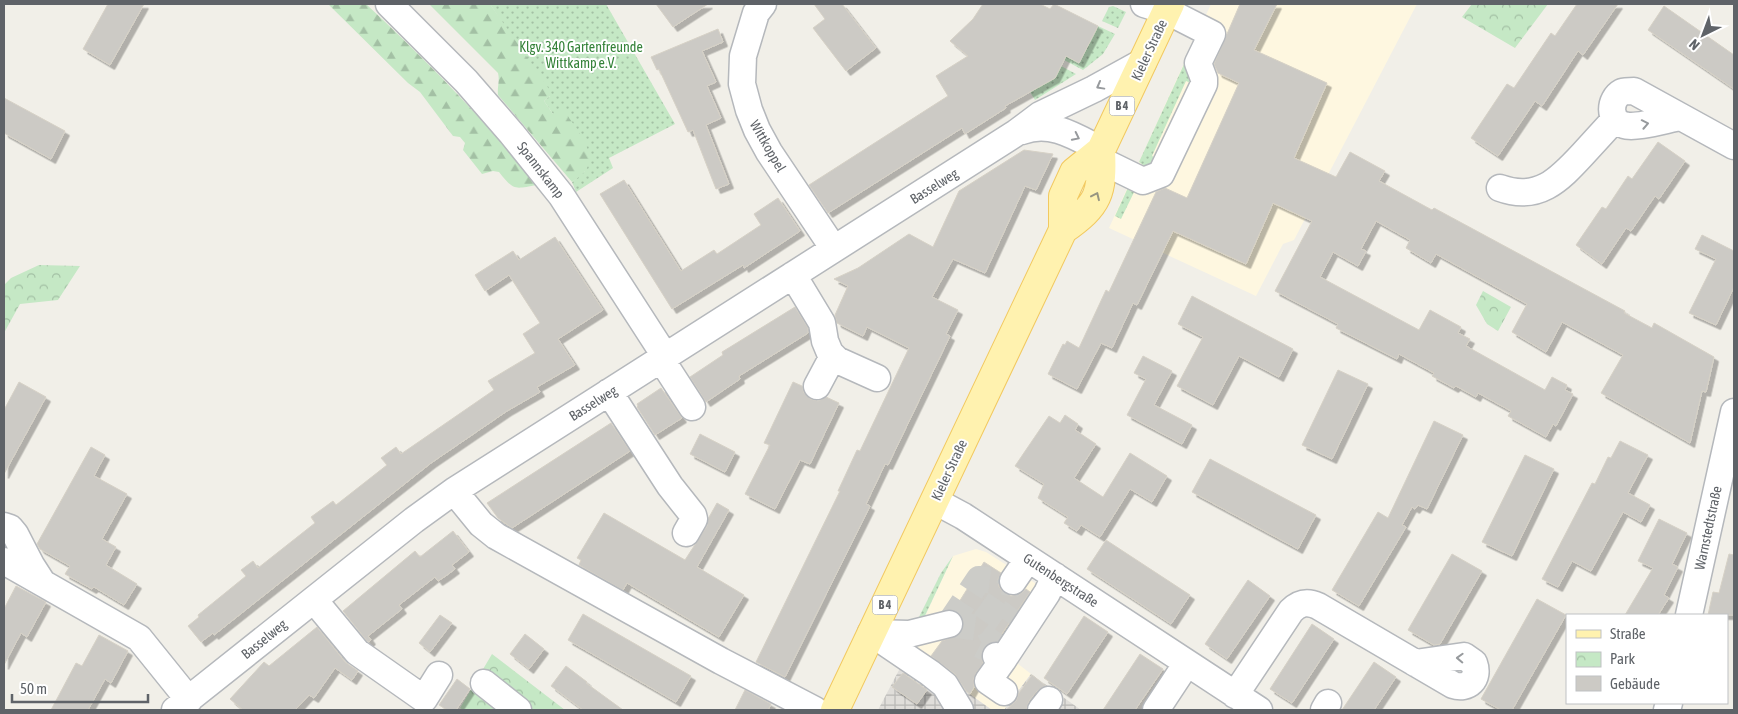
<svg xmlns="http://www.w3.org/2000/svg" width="1738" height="714" viewBox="0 0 1738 714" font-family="'Asap Condensed',sans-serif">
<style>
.commercial{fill:#fef7e0}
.industrial{fill:url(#industrial-grid)}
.grass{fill:url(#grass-dots)}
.forest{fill:url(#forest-firs)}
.park{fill:url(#park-crowns)}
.building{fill:#cccac5;stroke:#d6d1c6;filter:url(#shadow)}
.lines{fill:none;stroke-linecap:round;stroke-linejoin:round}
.minor-tunnel{stroke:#ccccc8;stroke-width:26;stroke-dasharray:26 13;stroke-linecap:butt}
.minor-casing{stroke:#b5b8bc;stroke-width:29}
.major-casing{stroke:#f2c960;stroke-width:30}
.minor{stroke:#fff;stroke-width:26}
.major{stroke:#fff2af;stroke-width:28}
.oneway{stroke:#979a9d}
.oneway2{stroke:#979581}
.labels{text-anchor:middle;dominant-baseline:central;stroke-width:4;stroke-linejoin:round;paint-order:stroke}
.shield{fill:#fff;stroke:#8f9295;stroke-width:1}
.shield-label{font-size:12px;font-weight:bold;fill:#5f6368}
.park-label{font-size:14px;fill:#348238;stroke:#fff}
.street-label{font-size:14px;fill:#5f6368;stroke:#fff}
</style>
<defs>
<pattern id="industrial-grid" width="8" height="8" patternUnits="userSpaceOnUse" patternTransform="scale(1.25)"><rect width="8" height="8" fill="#e0deda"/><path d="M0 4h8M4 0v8" fill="none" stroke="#b9b8b5"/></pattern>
<pattern id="grass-dots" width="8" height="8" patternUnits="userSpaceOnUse" patternTransform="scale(1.25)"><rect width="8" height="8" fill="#c5e8c5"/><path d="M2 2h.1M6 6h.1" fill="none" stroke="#a3c0a4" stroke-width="1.8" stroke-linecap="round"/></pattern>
<pattern id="forest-firs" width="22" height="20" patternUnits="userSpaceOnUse" patternTransform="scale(1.25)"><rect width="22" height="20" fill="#c5e8c5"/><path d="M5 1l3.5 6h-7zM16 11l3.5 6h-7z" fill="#a3c0a4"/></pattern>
<pattern id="park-crowns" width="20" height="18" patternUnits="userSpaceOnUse" patternTransform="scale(1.25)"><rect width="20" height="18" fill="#c5e8c5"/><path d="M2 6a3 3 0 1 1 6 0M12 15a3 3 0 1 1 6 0" fill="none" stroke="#a3c0a4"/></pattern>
<filter id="shadow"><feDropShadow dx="4.5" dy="4.5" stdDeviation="0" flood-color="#0004"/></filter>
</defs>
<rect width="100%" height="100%" fill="#f1efe8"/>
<!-- commercial -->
<path class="commercial" d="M1211 4H1417L1294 240 1283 244 1256 296 1109 228Z
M976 549 986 552 1054 595 1012 659 1031 674 1004 710H992L909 651 953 556Z"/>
<!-- industrial -->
<path class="industrial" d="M909 651 992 710H878Z
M1031 674 1081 710H1004Z"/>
<!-- grass -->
<path class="grass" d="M490 4H606L675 124 609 158 613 168 576 192 572 182 585 171 553 114 544 101 550 96Z
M1113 6 1126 12 1118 28 1102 21 1109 7Z
M1098 26 1115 34 1103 54 1083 70 1064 60 1066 56 1079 62Z
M1197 36 1198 86 1186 81 1152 156 1165 163 1147 168 1139 162Z
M1061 66 1076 74 1035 100 1030 92 1055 78Z
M1131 181 1138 184 1121 219 1115 216Z
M953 556 922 622 917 621 941 573Z"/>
<!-- forest -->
<path class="forest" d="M328 4H366C427 61 485 120 537 185 514 189 514 191 499 172L493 171 482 174 463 150 465 143 460 137 453 136 420 92 408 83Z
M429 4H490L551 92 550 96 544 101 553 114 560 109 564 111C574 126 596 149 587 168 584 174 577 178 572 182L498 95C497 88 500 81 498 73Z"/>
<!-- park -->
<path class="park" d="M1472 4H1548L1515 48 1462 17Z
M39 265 80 266 58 300 20 304 4 333V285L11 278Z
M1483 291 1511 307 1498 331 1487 324 1476 305Z
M492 654 565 710H463L460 708Z"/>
<!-- building -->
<path class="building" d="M108 4H144L110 65 83 49Z
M656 4H708L673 27Z
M814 4H842L876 48 846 71 813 28 825 19Z
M983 4H1040L1050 9 1054 4 1098 26 1079 63 1066 56 1055 78 1005 106 1006 108 965 134 962 128 828 213 809 185 948 96 936 76 968 56 950 41 973 19Z
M1240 4H1277L1254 50 1327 83 1294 158 1336 177 1350 152 1385 171 1379 181 1432 210 1434 208 1625 311 1624 313 1652 328 1654 323 1714 357 1706 392 1702 391 1690 443 1601 393 1623 355 1562 322 1546 352 1512 332 1527 304 1436 254 1431 263 1406 248 1410 240 1376 221 1361 249 1366 251 1358 266 1333 252 1320 277 1419 330 1430 310 1461 327 1458 333 1470 339 1466 346 1545 390 1552 377 1567 385 1565 390 1573 394 1556 426 1553 424 1546 437 1508 416 1511 411 1478 393 1476 397 1456 386 1454 388 1432 376 1434 373 1399 354 1397 359 1336 328 1338 324 1275 291 1312 221 1273 203 1246 264 1173 231 1137 305 1133 303 1112 348 1101 343 1077 389 1048 374 1063 344 1065 345 1067 341 1079 348 1106 290 1109 292 1156 192 1165 188 1187 198 1239 83 1218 73 1214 64Z
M1577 4H1618L1583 55 1578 51 1542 106 1535 101 1498 156 1471 138 1507 84 1514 88 1551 33 1555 36Z
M1664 6 1734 55V89L1648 30Z
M718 29 723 42 702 51 716 82 707 86 721 118 706 125 729 184 716 189 693 130 688 132 659 69 657 70 651 57Z
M4 98 65 131 51 159 4 133Z
M1658 142 1685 161 1659 199 1655 196 1631 231 1626 228 1602 264 1576 245 1602 207 1606 209 1628 176 1632 179Z
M1024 150 1053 154 1036 190 1025 186 985 273 953 259 932 297 958 310 946 334 950 336 888 465 885 464 866 504 870 506 785 677 756 662 840 491H838L857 450 860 451 909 348 867 327 863 336 837 323 835 315 848 286 834 279 858 268 909 234 933 247 959 191Z
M624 180 681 271 714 250 717 254 761 225 754 214 778 198 800 231 744 268 743 265 672 309 600 194Z
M1702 235 1734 251V287L1716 325 1689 313 1716 259 1695 249Z
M555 237 603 310 558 339 575 365 537 387 540 392 507 411 431 463 214 635 213 633 201 642 188 626 199 617 198 615 246 576 241 570 253 561 258 568 315 523 311 517 333 501 336 505 387 465 381 458 396 447 401 454 494 390 488 381 535 353 523 334 540 323 509 275 485 291 475 275 513 251 519 260Z
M1192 296 1293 349 1279 377 1239 356 1213 405 1177 386 1203 337 1178 324Z
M795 307 808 328V333L739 376 740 379 706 402 690 377 723 355 722 352Z
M1143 356 1172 371 1154 405 1192 425 1182 444 1127 415 1146 379 1134 373Z
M1338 370 1368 384 1332 459 1302 445Z
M19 382 46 397 4 474V410Z
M793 382 802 386 804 393 810 399 818 401 826 397 839 403 810 464 800 460 775 509 745 494 770 445 764 443Z
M661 388 682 418 655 435 637 407 638 406 637 404Z
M1065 415 1078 424 1075 430 1096 444 1074 478 1103 497 1130 453 1167 476 1152 502 1130 489 1100 537 1081 525 1077 531 1064 523 1068 517 1038 498 1044 484 1015 466 1049 416 1060 423Z
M1434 421 1463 435 1427 509 1418 505 1415 509 1412 507 1402 525 1406 527 1359 606 1332 590 1378 512 1388 518Z
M611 423 630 451 512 528 498 518 487 503Z
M700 434 735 452 725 472 690 454Z
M1620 441 1648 455 1628 493 1650 505 1641 522 1623 512 1591 571 1572 561 1558 587 1542 579 1592 483 1595 484 1608 457 1611 458Z
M91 447 105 455 94 476 127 494 102 539 116 547 106 565 137 584 124 605 94 587 92 589 65 574 70 566 40 549 37 544Z
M1525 455 1554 469 1512 556 1482 542Z
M1210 459 1316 515 1298 549 1192 492Z
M717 503 729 510 697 567 744 595 719 637 627 583 623 590 579 565 581 560 577 558 604 513 685 560 707 526 708 519Z
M1659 519 1687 533 1672 564 1678 567 1664 595 1669 598 1658 615H1625L1653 568 1638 561Z
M453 531 469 552 452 565 455 569 447 575 438 581 435 577 399 605 402 609 368 636 371 640 369 642 367 641 343 611 415 551 420 557Z
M1106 540 1190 595 1171 624 1087 569Z
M1452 554 1482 571 1440 644 1434 645 1408 630Z
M1729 554 1734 555V615H1708L1713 592 1719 593Z
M984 562 1001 573 998 579 999 587 1005 594 1011 596 1019 595 1026 589 1030 592 997 641 989 643 983 648 981 656 983 663 976 673 973 680 974 687 970 694 966 691 955 674 931 656 942 641 959 635 963 629V620L960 614 954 610Z
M1248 580 1270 596 1227 659 1205 644Z
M16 586 46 602 27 637 21 633 4 665V609Z
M1537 599 1566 615 1512 710H1501L1481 699Z
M583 614 691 676 676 702 568 640Z
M440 615 452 623 430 652 419 643Z
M1084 616 1108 632 1067 694 1044 678Z
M1312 624 1334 639 1292 703 1270 689Z
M317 627 345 662 358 671 352 680 335 668 314 698 309 695 295 710H243L230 699 264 662 269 666Z
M525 634 544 649 529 669 510 654Z
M99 635 128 651 111 683 105 679 88 710H51L76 663 82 666Z
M1140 654 1163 669 1135 710H1103Z
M1374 662 1396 677 1374 710H1342Z
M566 666 587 682 586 683 623 710H583L551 686Z
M903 673 927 690 917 704 892 687Z
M1032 675 1046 686 1037 691 1029 701 1026 710H1006L1016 701 1019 693Z
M457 679 470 689 456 710H447L439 705Z
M745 690 771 704 768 710H735Z"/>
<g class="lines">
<!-- minor-tunnel -->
<path class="minor-tunnel" d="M949 624 980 628 1013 581
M949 624 979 579 1011 583
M980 645 984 647 991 643 1016 609"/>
<!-- minor casing -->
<g class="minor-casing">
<path id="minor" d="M389 4 466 81 512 134 561 195 665 356
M763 4 756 13 743 56 742 84 749 110 757 130 769 152 834 249
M1681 117C1668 119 1635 129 1624 125 1608 121 1609 99 1622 92 1625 91 1630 91 1634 91L1734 146
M1022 131C1051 120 1076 137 1101 150
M1102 161 1143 181 1161 174 1204 84V79L1198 63 1212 34 1167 11 1144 4
M1500 188C1538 202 1559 180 1583 154 1594 142 1604 131 1615 119
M793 275 822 323 825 341 830 353 837 360 877 378
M661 359 692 407
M817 386 833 356
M609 392 670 486 693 515 694 519 686 533
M454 491 481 524 496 536 721 661 815 710
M935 501 963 516 1259 710
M4 526 10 528 15 534 31 565 42 582
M4 561 139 638 189 700
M1013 581 1028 559
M314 600 357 652 424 699 439 675
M1689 615 1734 412
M949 624 909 634 871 633 930 673 945 685 960 710
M996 656 1003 660 988 681 1004 692
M1003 660 1047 593 1055 576
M484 683 518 710
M1235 695 1291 611C1299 603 1307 601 1318 606L1453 685C1468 690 1480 679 1474 663L1464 656 1415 663
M175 710 414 520 454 491 1016 133 1040 115 1094 89 1143 62
M1041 710 1049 700
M1156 710 1187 663
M1324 710 1328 703
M1667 710 1669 703"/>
</g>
<!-- major casing -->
<g class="major-casing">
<path id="major" d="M1063 230C1099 205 1103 193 1101 150
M835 710 1063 230V196L1074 172 1101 150 1170 4"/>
</g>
<!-- minor -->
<use href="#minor" class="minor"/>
<!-- major -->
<use href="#major" class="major"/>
</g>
<!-- one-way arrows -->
<defs><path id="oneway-chevron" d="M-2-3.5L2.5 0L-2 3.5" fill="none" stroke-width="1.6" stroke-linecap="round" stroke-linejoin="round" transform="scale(1.25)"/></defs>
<g class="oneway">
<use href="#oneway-chevron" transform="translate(1100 86) rotate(151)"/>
<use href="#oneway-chevron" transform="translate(1645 124) rotate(-11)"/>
<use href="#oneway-chevron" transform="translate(1076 137) rotate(26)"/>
<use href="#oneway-chevron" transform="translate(1460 658) rotate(-178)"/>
</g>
<use class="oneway2" href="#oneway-chevron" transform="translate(1096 196) rotate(-65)"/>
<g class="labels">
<!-- shield labels -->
<g class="shield">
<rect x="1109.5" y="96.5" width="25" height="19" rx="4"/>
<rect x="872.5" y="595.5" width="25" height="19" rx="4"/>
</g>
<g class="shield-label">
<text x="1122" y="106">B 4</text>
<text x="885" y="605">B 4</text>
</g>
<!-- park labels -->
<g class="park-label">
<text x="581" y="47">Klgv. 340 Gartenfreunde<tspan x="581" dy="16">Wittkamp e.V.</tspan></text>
</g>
<!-- street labels -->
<g class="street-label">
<text transform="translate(1149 50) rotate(-65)">Kieler Straße</text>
<text transform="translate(768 146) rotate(60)">Wittkoppel</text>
<text transform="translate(541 170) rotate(52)">Spannskamp</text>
<text transform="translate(934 186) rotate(-32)">Basselweg</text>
<text transform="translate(593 403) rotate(-32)">Basselweg</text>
<text transform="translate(949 470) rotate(-65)">Kieler Straße</text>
<text transform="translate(1708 528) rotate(-78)">Warnstedtstraße</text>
<text transform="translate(1061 580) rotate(33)">Gutenbergstraße</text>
<text transform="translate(264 639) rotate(-39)">Basselweg</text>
</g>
</g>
<!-- border -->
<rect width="1738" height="714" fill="none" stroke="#5f6368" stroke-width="10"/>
<!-- legend -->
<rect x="1566" y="614" width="162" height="90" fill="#ffffff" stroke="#bfc1c3"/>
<rect x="1576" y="630" width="25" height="8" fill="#fff2af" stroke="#bfc1c3"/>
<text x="1610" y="639" font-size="15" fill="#5f6368">Straße</text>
<rect x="1576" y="652" width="25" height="15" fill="url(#park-crowns)" stroke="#bfc1c3"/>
<text x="1610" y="664" font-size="15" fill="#5f6368">Park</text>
<rect x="1576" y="676" width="25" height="15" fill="#cccac5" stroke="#bfc1c3"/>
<text x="1610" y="689" font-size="15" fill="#5f6368">Gebäude</text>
<!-- north arrow -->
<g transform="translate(1703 35) rotate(222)" stroke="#ffffff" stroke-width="4" paint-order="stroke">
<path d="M0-4L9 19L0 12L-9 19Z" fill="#5f6368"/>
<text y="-8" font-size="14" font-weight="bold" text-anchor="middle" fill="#5f6368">N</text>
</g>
<!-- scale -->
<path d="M12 694v8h136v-8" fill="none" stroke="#5f6368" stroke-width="2.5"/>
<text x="20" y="694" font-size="15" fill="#5f6368" stroke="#ffffff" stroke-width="4" paint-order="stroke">50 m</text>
</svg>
